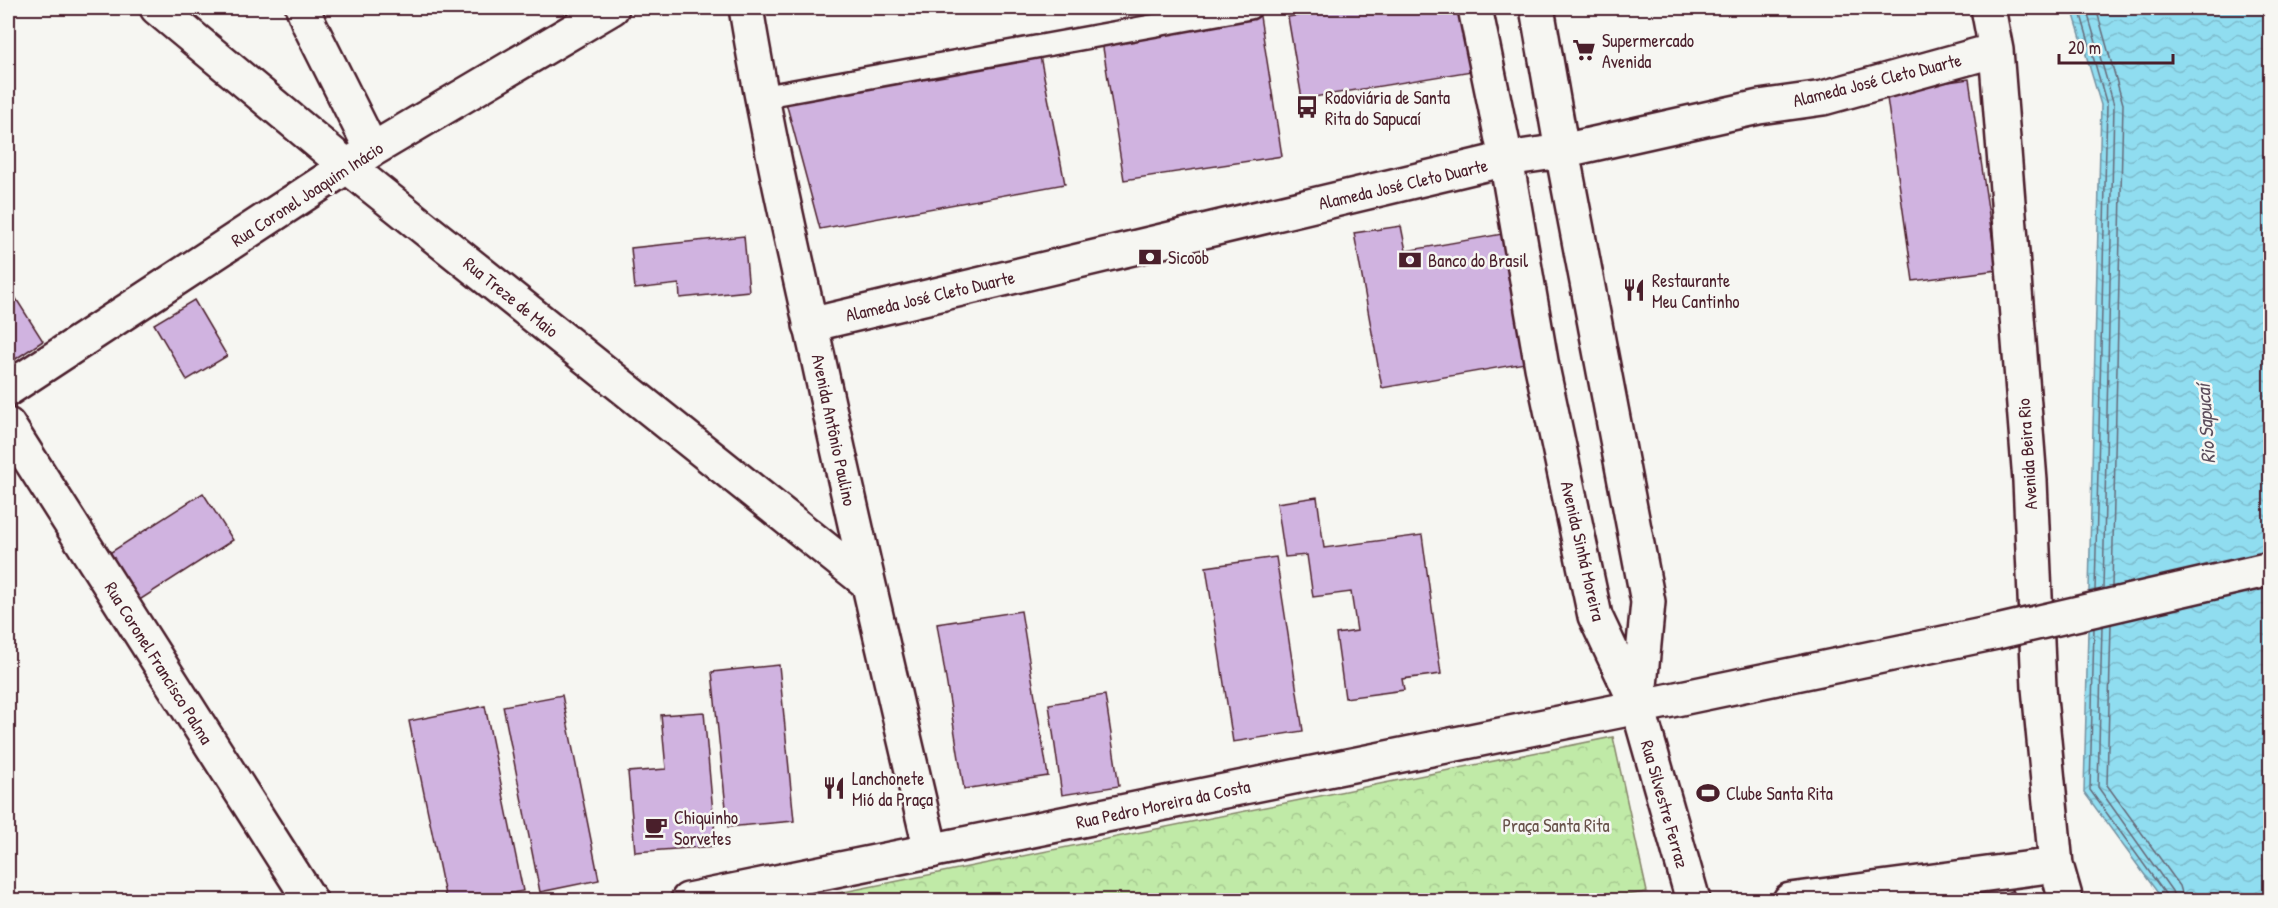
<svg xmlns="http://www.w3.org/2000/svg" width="2278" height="908" viewBox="0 0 2278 908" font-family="'Patrick Hand',sans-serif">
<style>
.park{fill:url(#park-crowns);stroke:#858469;stroke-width:1.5}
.water{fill:url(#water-waves);stroke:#7491a1;stroke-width:1.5}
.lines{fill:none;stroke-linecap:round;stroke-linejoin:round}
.shore{stroke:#666b7a;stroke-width:1.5}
.building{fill:#d0b3e0;stroke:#4a1f2b;stroke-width:1.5}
.service-casing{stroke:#4a1f2b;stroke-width:26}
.minor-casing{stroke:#4a1f2b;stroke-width:38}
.tertiary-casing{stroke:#4a1f2b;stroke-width:38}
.secondary-casing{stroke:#4a1f2b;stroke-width:38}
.service{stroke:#f6f6f2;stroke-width:21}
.minor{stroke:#f6f6f2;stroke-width:33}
.tertiary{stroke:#f6f6f2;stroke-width:33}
.secondary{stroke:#f6f6f2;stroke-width:33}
.secondary-bridge-casing{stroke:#4a1f2b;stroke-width:38;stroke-linecap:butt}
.secondary-bridge{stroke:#f6f6f2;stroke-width:33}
.labels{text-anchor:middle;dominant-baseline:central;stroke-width:5;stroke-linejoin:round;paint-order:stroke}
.poi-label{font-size:18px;fill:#4a1f2b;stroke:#f6f6f2;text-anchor:start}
.street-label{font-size:18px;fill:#4a1f2b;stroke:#f6f6f2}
.park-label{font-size:18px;fill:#68524a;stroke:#f6f6f2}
.water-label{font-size:20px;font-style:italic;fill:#5c4e5c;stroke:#f6f6f2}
</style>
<defs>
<pattern id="park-crowns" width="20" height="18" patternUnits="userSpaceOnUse" patternTransform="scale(1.5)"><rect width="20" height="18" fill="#c0eaa7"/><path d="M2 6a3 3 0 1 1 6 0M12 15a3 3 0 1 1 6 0" fill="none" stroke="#a6c890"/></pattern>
<pattern id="water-waves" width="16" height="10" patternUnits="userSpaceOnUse" patternTransform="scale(1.5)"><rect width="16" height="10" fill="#90ddf0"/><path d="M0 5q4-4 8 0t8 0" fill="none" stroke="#7ebdce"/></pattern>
</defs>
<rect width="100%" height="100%" fill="#f6f6f2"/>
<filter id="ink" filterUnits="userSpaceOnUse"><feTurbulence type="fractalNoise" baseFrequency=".0167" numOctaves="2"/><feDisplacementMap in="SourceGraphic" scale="12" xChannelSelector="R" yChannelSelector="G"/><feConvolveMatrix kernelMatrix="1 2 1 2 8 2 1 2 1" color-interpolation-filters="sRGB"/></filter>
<g filter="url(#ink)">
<!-- park -->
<path class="park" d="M1613 737 1647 892 1593 900H804Z"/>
<!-- water -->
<path class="water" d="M2072 8H2270V900H2163L2084 792 2101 105Z"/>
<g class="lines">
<!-- shore -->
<path class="shore" d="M2079 8 2107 105 2095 591
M2086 8 2114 105 2103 589
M2096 8 2123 104 2112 587
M2111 624 2107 785 2180 886 2184 900
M2102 626 2098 787 2172 891 2175 900
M2094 628 2090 790 2166 895 2167 900"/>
</g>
<!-- building -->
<path class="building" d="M1346 8H1467L1478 70 1302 99 1288 17Z
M1259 10 1282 156 1124 180 1101 35Z
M1040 56 1065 184 820 229 784 95Z
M1969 79 1997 270 1913 281 1886 91Z
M1401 226 1406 251 1502 234 1525 363 1382 388 1354 233Z
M744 236 749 291 680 298 679 284 635 289 631 248Z
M8 286 43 341 8 364Z
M194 300 227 356 187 380 154 324Z
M203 493 233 540 138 601 108 554Z
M1317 497 1324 548 1422 535 1441 674 1402 679 1404 690 1345 698 1336 634 1357 631 1351 592 1313 597 1307 555 1285 557 1277 503Z
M1276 557 1303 731 1233 742 1206 567Z
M1021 611 1048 776 964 789 937 624Z
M779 665 794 821 728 827 712 672Z
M562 695 599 880 540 892 503 706Z
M1105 695 1119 786 1062 795 1049 704Z
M485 706 523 891 473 900H446L409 721Z
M704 712 716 846 635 852 628 772 666 769 661 715Z
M2013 890 2018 900H1992Z"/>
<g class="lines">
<!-- service casing -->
<g class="service-casing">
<path id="service" d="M761 97 1250 8"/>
</g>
<!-- minor casing -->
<g class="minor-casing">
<path id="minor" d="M157 8 348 167 868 583
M303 8 309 24 372 150
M746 8C765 124 791 238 817 353 853 520 892 686 931 851
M1988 8 1996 50 2030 481 2039 688 2056 865 2066 900
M810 325 1506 159 1562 151 1759 107 1823 98 1996 50
M8 389 372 150 612 8
M1638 707 1693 900
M1790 900 2056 865"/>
</g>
<!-- tertiary casing -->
<g class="tertiary-casing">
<path id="tertiary" d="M1475 8 1506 159 1542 367 1595 616 1638 707
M1537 8 1562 151 1648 602 1638 707"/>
</g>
<!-- secondary casing -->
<g class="secondary-casing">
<path id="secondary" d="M8 425 310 900
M688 900 1638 707 1997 632"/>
</g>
<!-- service -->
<use href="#service" class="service"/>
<!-- minor -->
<use href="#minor" class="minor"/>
<!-- tertiary -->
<use href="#tertiary" class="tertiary"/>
<!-- secondary -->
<use href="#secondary" class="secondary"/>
<!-- secondary-bridge casing -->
<g class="secondary-bridge-casing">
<path id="secondary-bridge" d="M1997 632 2270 569"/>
</g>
<!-- secondary-bridge -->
<use href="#secondary-bridge" class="secondary-bridge"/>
</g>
</g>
<!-- icons -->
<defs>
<g id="supermarket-bare" transform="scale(1.8)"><path d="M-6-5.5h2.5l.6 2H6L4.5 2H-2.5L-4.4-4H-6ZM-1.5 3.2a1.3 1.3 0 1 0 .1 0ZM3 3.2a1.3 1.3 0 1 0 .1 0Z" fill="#4a1f2b" stroke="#f6f6f2" stroke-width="2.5" paint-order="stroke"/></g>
<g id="bus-bare" transform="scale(1.8)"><path d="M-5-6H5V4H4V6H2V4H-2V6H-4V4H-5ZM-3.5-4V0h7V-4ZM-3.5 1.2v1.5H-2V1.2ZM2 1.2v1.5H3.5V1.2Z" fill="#4a1f2b" stroke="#f6f6f2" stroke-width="2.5" paint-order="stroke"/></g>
<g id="bank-bare" transform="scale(1.8)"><path d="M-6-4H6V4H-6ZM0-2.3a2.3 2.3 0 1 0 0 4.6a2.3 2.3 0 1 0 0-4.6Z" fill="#4a1f2b" stroke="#f6f6f2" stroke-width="2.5" paint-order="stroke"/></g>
<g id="restaurant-bare" transform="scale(1.8)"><path d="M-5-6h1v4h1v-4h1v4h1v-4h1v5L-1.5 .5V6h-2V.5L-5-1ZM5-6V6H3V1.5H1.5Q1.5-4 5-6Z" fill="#4a1f2b" stroke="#f6f6f2" stroke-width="2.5" paint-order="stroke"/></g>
<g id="stadium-bare" transform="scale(1.8)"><path d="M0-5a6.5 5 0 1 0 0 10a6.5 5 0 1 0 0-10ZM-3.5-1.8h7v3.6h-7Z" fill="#4a1f2b" stroke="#f6f6f2" stroke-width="2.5" paint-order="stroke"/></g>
<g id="cafe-bare" transform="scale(1.8)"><path d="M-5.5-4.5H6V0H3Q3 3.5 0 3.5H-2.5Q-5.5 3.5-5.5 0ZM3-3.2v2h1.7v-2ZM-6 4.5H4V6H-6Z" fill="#4a1f2b" stroke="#f6f6f2" stroke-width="2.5" paint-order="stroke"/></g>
</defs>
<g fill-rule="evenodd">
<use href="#supermarket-bare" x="1584" y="50"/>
<use href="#bus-bare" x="1307" y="107"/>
<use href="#bank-bare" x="1150" y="257"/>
<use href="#bank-bare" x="1410" y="260"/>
<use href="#restaurant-bare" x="1634" y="290"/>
<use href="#restaurant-bare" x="834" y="788"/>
<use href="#stadium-bare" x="1708" y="793"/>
<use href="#cafe-bare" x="656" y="827"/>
</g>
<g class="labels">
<!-- poi labels -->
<g class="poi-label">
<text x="1602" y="40">Supermercado<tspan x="1602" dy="21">Avenida</tspan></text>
<text x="1325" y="97">Rodoviária de Santa<tspan x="1325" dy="21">Rita do Sapucaí</tspan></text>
<text x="1168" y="257">Sicoob</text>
<text x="1428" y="260">Banco do Brasil</text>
<text x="1652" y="280">Restaurante<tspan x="1652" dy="21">Meu Cantinho</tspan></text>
<text x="852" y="778">Lanchonete<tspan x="852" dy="21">Mió da Praça</tspan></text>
<text x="1726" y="793">Clube Santa Rita</text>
<text x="674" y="817">Chiquinho<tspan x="674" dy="21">Sorvetes</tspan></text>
</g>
<!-- street labels -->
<g class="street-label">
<text transform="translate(1877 80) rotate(-14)">Alameda José Cleto Duarte</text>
<text transform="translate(1403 184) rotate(-13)">Alameda José Cleto Duarte</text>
<text transform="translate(307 194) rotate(-33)">Rua Coronel Joaquim Inácio</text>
<text transform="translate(930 296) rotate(-13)">Alameda José Cleto Duarte</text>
<text transform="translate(511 297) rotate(39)">Rua Treze de Maio</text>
<text transform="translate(834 430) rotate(78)">Avenida Antônio Paulino</text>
<text transform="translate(2027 454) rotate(-94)">Avenida Beira Rio</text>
<text transform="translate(1583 551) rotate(77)">Avenida Sinhá Moreira</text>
<text transform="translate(159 663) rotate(58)">Rua Coronel Francisco Palma</text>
<text transform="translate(1163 804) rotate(-12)">Rua Pedro Moreira da Costa</text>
<text transform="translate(1665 804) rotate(74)">Rua Silvestre Ferraz</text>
</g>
<!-- park labels -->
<g class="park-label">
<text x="1556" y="825">Praça Santa Rita</text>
</g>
<!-- water labels -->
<g class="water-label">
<text transform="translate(2205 424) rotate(-94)">Rio Sapucaí</text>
</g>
</g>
<!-- margin -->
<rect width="2278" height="908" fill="none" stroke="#f6f6f2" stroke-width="30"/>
<rect x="15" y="15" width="2248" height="878" fill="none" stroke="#4a1f2b" stroke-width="2" filter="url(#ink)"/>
<!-- scale -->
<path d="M2059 54v9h114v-9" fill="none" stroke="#4a1f2b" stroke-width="3"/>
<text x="2068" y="54" font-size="18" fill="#4a1f2b" stroke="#f6f6f2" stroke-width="4.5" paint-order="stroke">20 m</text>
</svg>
